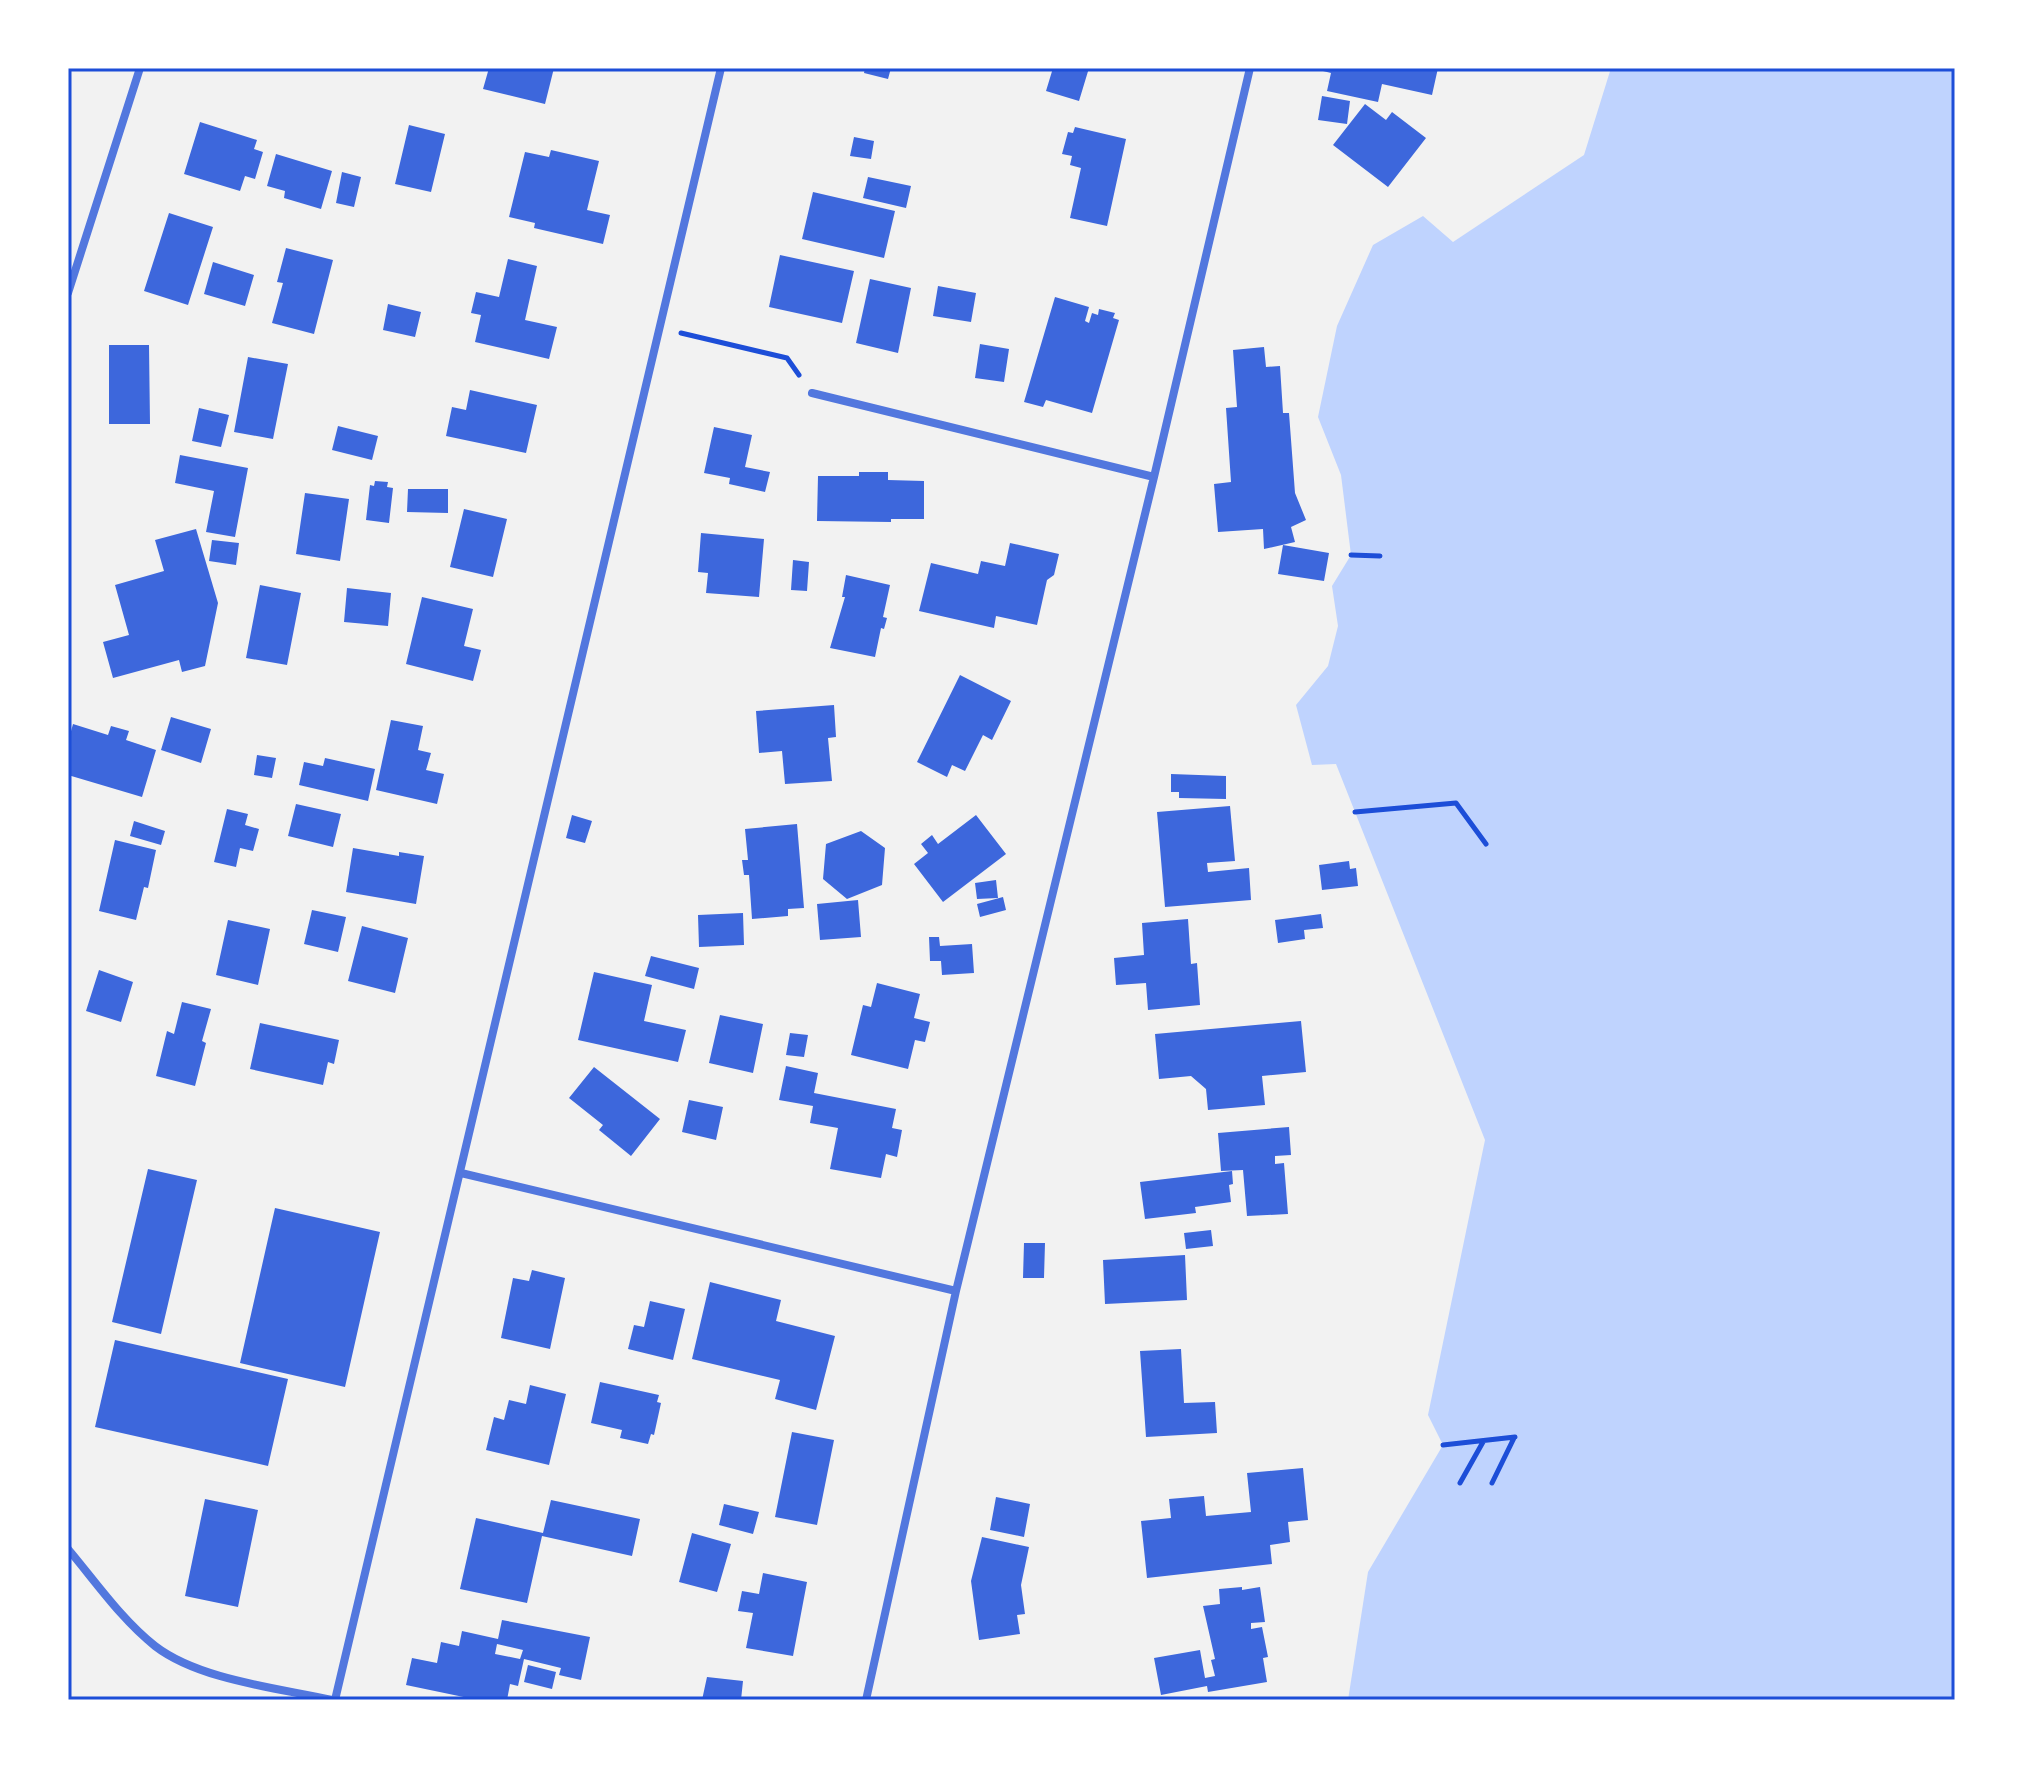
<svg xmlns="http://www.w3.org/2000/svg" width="2023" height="1768" viewBox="0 0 2023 1768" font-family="Raleway,sans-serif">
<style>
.water{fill:#bfd3fe}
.building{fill:#3d67dc;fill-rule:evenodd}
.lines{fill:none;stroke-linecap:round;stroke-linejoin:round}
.path{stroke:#1d4ed8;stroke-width:5}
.minor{stroke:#5277de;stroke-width:8}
.neatline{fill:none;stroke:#1d4ed8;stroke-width:3}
</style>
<rect width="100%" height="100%" fill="#f2f2f2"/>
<!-- water -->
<path class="water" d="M1611 68H1955V1700H1348L1368 1572 1443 1445 1428 1415 1485 1140 1336 764 1312 765 1296 705 1328 666 1338 626 1332 586 1351 555 1341 475 1318 417 1337 326 1373 245 1423 216 1453 242 1584 155Z"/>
<!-- building -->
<path class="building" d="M489 68H554L545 104 483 89Z
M865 68H891L888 79 864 73Z
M1053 68H1089L1079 101 1046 91Z
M1324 68H1438L1432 95 1382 84 1378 102 1327 91 1331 73 1323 71Z
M1322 96 1350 101 1347 124 1318 120Z
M1365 104 1386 120 1392 112 1426 138 1388 187 1333 145Z
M200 122 257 140 254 149 263 152 255 179 245 176 240 191 184 174Z
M409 125 445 134 431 192 395 184Z
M1075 127 1126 139 1107 226 1070 218 1081 168 1070 165 1072 156 1062 154 1068 132 1073 133Z
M854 137 874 141 871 159 850 156Z
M551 150 599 161 587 210 610 215 603 244 534 228 535 223 509 217 525 152 549 157Z
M276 154 332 171 321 209 284 198 285 191 267 186Z
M342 172 361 177 354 207 336 203Z
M868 177 911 186 906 208 863 198Z
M813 192 895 211 884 258 802 239Z
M169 213 213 227 188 305 144 291Z
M286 248 333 260 314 334 272 323 283 283 277 282Z
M780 255 854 271 842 323 769 307Z
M508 259 537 266 525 320 557 327 549 359 475 342 481 315 471 313 476 292 499 297Z
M213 262 254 275 245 306 204 294Z
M870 279 911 288 898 353 856 343Z
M938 286 976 293 971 322 933 316Z
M1055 297 1089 307 1085 321 1089 323 1092 313 1098 315 1099 309 1115 313 1113 318 1119 320 1092 413 1046 400 1043 407 1024 402Z
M388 304 421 312 415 337 383 330Z
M980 344 1009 349 1004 382 975 378Z
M109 345H149L150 424H109Z
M1264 347 1266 367 1280 366 1283 413H1289L1295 493 1306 520 1291 527 1295 542 1264 549 1263 529 1218 532 1214 484 1231 482 1226 408 1237 407 1233 350Z
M248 357 288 364 273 439 234 432Z
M470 390 537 405 526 453 446 436 452 407 466 410Z
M199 408 229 415 221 447 192 441Z
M338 426 378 436 372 460 332 450Z
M714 427 752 435 745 467 770 472 765 492 729 484 730 478 704 473Z
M180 455 248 468 235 537 206 532 214 491 175 483Z
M859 472H888V480L924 481V519H891V522L817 521 818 476H859Z
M375 481 388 482 387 487 393 488 389 523 366 520 370 485 374 486Z
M408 489H448V513L407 512Z
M305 493 349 499 340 561 296 554Z
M464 509 507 519 493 577 450 567Z
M196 529 218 603 205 666 182 672 179 660 113 678 103 642 129 635 115 585 164 571 155 540Z
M701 533 764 539 759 597 706 593 708 573 698 572Z
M212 540 239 543 236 565 209 561Z
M1010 543 1059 554 1054 575 1047 580 1037 625 996 616 994 628 919 611 931 563 978 574 981 561 1005 566Z
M1283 545 1329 553 1324 581 1278 574Z
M793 560 809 562 807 591 791 590Z
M846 575 890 585 883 617 887 618 884 629 881 628 875 657 830 648 845 597H842Z
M260 585 301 593 287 665 246 658Z
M347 588 391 593 388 626 344 622Z
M422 597 473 609 464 646 481 650 473 681 406 664Z
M960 675 1011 701 992 740 983 735 965 771 952 765 947 777 917 762Z
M834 705 836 737 828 738 832 781 785 784 782 751 759 753 756 711Z
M171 717 211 729 201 763 161 750Z
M391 720 423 726 418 750 431 753 426 770 444 774 437 804 376 790Z
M73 724 108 735 111 726 129 731 126 740 156 750 142 797 68 775V742Z
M257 755 276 758 272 778 254 775Z
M325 758 375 769 368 801 299 785 304 762 323 766Z
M1171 774 1226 776V799L1179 798V792H1171Z
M296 804 341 814 333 847 288 836Z
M1230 806 1235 861 1207 863 1208 872 1249 868 1251 900 1165 907 1157 812Z
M227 809 248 814 245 825 259 829 253 851 240 848 236 867 214 862Z
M572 815 592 821 585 843 566 838Z
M976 815 1006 854 943 902 914 864 928 853 921 844 932 835 938 844Z
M134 821 165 831 161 845 130 836Z
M797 824 804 908 788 909V916L752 919 749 875H744L742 860H748L745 829Z
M861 831 885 848 882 885 847 899 823 879 826 844Z
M115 840 156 850 148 888 144 887 136 920 99 911Z
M353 848 399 856V852L424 856 416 904 346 892Z
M1349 861 1350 869 1356 868 1358 886 1322 890 1319 865Z
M996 880 998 898 977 899 975 883Z
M1003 897 1006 910 980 917 977 904Z
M858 900 861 937 820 940 817 904Z
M312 910 346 917 338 952 304 944Z
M743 913 744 945 699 947 698 915Z
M1321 914 1323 928 1304 930 1305 939 1278 943 1275 920Z
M1188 919 1191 964 1197 963 1200 1005 1148 1010 1146 983 1116 985 1114 958 1144 955 1142 923Z
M228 920 270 929 258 985 216 975Z
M362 926 408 938 395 993 348 981Z
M929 937H939L940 946 972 944 974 973 942 975 941 961H930Z
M651 956 699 968 694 989 645 976Z
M99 970 133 982 121 1022 86 1011Z
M594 972 652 985 644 1021 686 1030 678 1062 578 1040Z
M877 983 920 994 914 1018 930 1022 925 1042 915 1040 908 1069 851 1055 863 1005 871 1007Z
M182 1002 211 1009 202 1041 206 1043 195 1086 156 1076 167 1031 174 1034Z
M720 1015 763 1024 753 1073 709 1063Z
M1301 1021 1306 1072 1262 1076 1265 1105 1208 1110 1206 1089 1191 1076 1159 1079 1155 1034Z
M260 1023 339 1040 334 1064 328 1062 323 1085 250 1069Z
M790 1033 808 1035 804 1057 786 1055Z
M786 1066 818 1073 814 1093 896 1109 892 1128 902 1130 897 1157 886 1154 881 1178 830 1169 838 1128 810 1123 813 1106 779 1100Z
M594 1067 660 1119 631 1156 599 1130 603 1125 569 1098Z
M689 1100 723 1107 716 1140 682 1132Z
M1289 1127 1291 1155 1275 1156V1164L1284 1163 1288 1214 1247 1216 1243 1170 1221 1171 1218 1133Z
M148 1169 197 1180 161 1334 112 1322Z
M1232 1171 1233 1184 1229 1185 1231 1202 1195 1207 1196 1213 1145 1219 1140 1182Z
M275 1208 380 1232 345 1387 240 1363Z
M1211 1230 1213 1246 1186 1249 1184 1233Z
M1024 1243H1045L1044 1278H1023Z
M1185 1255 1187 1300 1105 1304 1103 1260Z
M532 1270 565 1278 550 1349 501 1338 513 1278 529 1281Z
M710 1282 781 1300 776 1321 835 1336 816 1410 775 1399 780 1380 692 1359Z
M650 1301 685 1309 673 1360 628 1349 634 1325 644 1327Z
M115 1340 288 1379 268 1466 95 1427Z
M1181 1349 1184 1403 1215 1402 1217 1433 1146 1437 1140 1351Z
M600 1382 659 1395 657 1402 661 1403 654 1435 651 1434 648 1444 620 1438 622 1430 591 1423Z
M530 1385 566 1394 549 1465 486 1450 494 1417 504 1420 509 1400 526 1404Z
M792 1432 834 1440 817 1525 775 1517Z
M1303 1468 1308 1520 1288 1522 1290 1542 1270 1545 1272 1564 1147 1578 1141 1521 1171 1518 1169 1499 1204 1496 1206 1516 1251 1512 1247 1473Z
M996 1497 1030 1504 1024 1537 990 1530Z
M205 1499 258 1510 238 1607 185 1596Z
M551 1500 640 1519 632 1556 542 1536 527 1603 460 1589 476 1518 543 1533Z
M724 1504 759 1512 753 1534 719 1525Z
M692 1533 731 1544 717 1592 679 1582Z
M982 1537 1029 1547 1021 1585 1025 1614 1017 1615 1020 1634 979 1640 971 1581Z
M763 1573 807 1582 793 1656 746 1648 753 1613 738 1611 742 1591 759 1594Z
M1242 1587V1590L1260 1587 1265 1622 1251 1623V1629L1262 1627 1268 1657 1263 1658 1267 1682 1208 1692 1207 1686 1161 1695 1154 1658 1200 1650 1205 1678 1215 1676 1211 1660 1215 1659 1203 1606 1220 1604 1219 1589Z
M502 1620 590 1637 581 1680 559 1675 561 1668 524 1659 518 1686 510 1684 507 1700H478L406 1685 412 1658 437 1663 441 1642 459 1646 462 1631 498 1639ZM497 1644 523 1650 520 1659 495 1654Z
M528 1665 556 1672 552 1689 524 1682Z
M707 1677 743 1681 741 1700H702Z"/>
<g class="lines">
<!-- path -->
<path class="path" d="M681 333 787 358 799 375
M1351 555 1380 556
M1355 812 1456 803 1486 844
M1443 1445 1515 1437
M1460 1483 1483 1442
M1492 1483 1514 1438"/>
<!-- minor -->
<path class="minor" d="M68 293 140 68
M812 393 1154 477
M461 1173 956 1291
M68 1549C95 1581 121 1619 155 1646 199 1680 278 1688 332 1700
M335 1700 721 68
M866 1700 956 1291 1154 477 1250 68"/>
</g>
<!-- border -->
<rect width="2023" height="1768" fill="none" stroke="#ffffff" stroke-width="140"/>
<rect x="70" y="70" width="1883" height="1628" class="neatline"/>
</svg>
